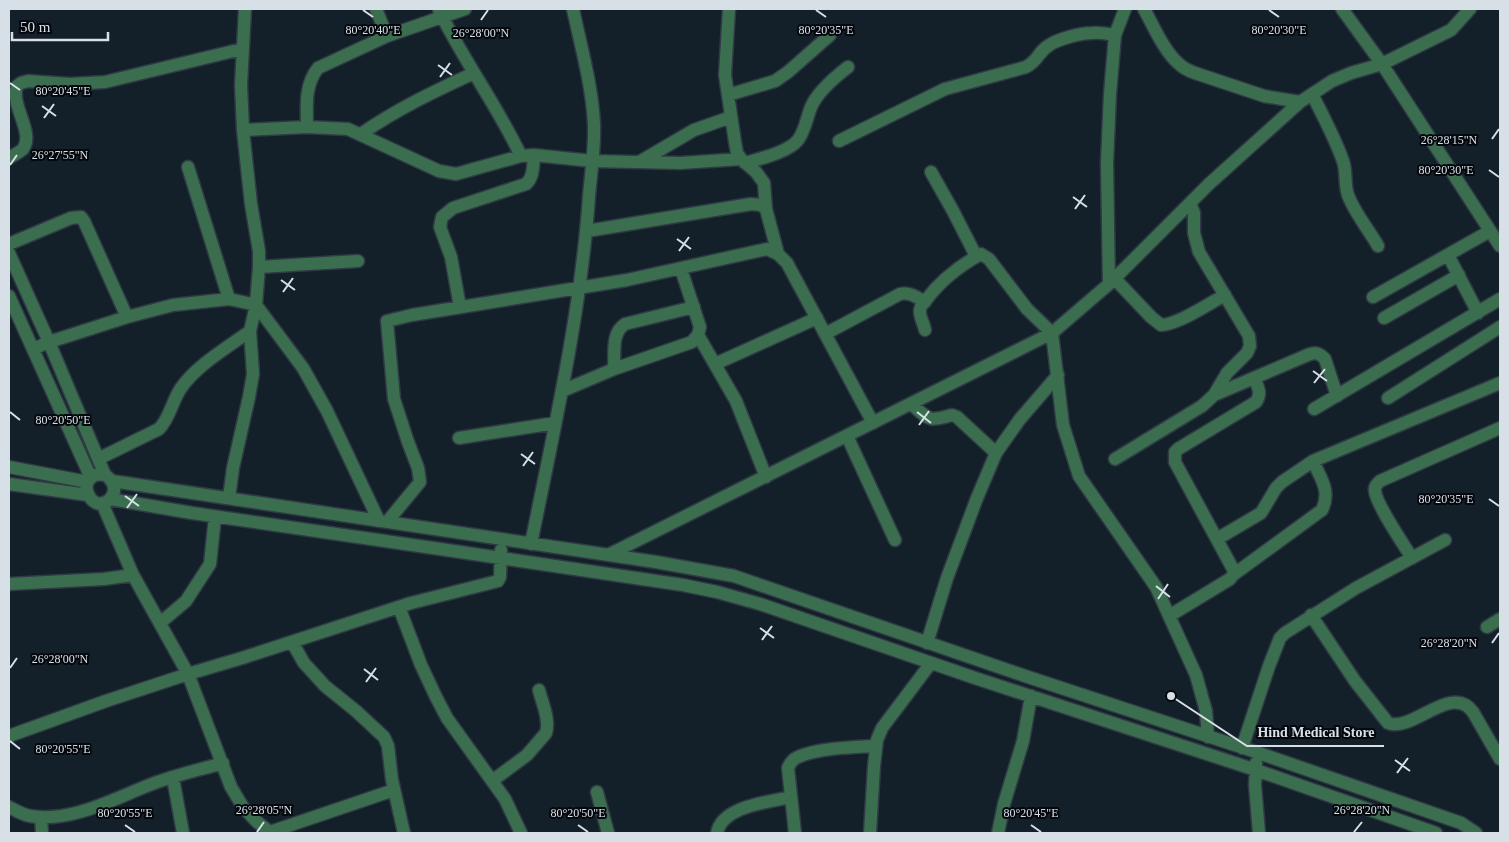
<svg xmlns="http://www.w3.org/2000/svg" width="1509" height="842" viewBox="0 0 1509 842" font-family="'Times New Roman',serif">
<style>
.lines{fill:none;stroke-linecap:round;stroke-linejoin:round}
.minor-casing{stroke:#2f3a44;stroke-width:15}
.minor{stroke:#3b6e4f;stroke-width:12}
.ticks{fill:none;stroke:#d8e0e7;stroke-width:2}
.ticks-label{font-size:12px;text-anchor:middle;fill:#d8e0e7;stroke:#04080d;stroke-width:4;stroke-linejoin:round;paint-order:stroke}
.leader{fill:none;stroke:#d8e0e7;stroke-width:2}
.callout-dot{fill:#d8e0e7;stroke:#04080d;stroke-width:2}
.callout-label{font-size:14px;text-anchor:middle;font-weight:bold;fill:#d8e0e7;stroke:#04080d;stroke-width:4;stroke-linejoin:round;paint-order:stroke}
</style>
<rect width="100%" height="100%" fill="#131f29"/>
<g class="lines">
<!-- minor casing -->
<g class="minor-casing">
<path id="minor" d="M245 9 241 85 243 130 307 127 348 129 439 171 456 174 521 156 534 155 592 161 680 163 741 159
M376 9 387 36
M729 9 725 75 735 142 737 153 741 159 756 172 764 183 766 209
M1144 9C1153 25 1164 51 1178 63 1183 68 1189 71 1195 73L1264 96 1300 102
M1342 9 1382 64 1500 246
M439 10C463 60 497 105 521 156
M1312 94C1323 116 1335 138 1343 161 1347 172 1344 184 1348 195 1354 212 1369 230 1378 246
M728 95 775 81 788 72 830 35
M307 127C307 107 304 86 318 68L387 36 465 9
M361 134C397 109 435 91 474 73
M839 141 945 89 1026 67C1039 60 1038 52 1048 46 1057 39 1081 33 1092 33 1100 32 1108 34 1115 35
M9 158C13 155 19 153 23 149 35 133 10 105 17 86L21 83 28 81 70 84 105 82 242 49
M641 161 694 130 731 117
M745 163C759 159 789 152 798 140 805 131 807 117 811 107 818 91 835 77 848 67
M188 167 229 299
M931 172 953 211 976 256
M587 231 751 204 761 205 766 209 778 254
M9 244 71 218 81 217 84 221 127 317
M9 253 49 342 105 475C113 480 118 490 110 499 91 519 71 470 105 475
M1448 255 1478 313
M259 267 358 261
M1115 279 1151 317 1161 325C1179 324 1208 304 1225 295
M1109 284 1107 163 1110 94 1115 35 1125 9
M9 296 91 478
M1373 297 1490 231
M460 307 451 257 440 227 442 217 453 208 526 184C534 177 533 165 534 155
M1384 318 1459 275
M925 330C924 324 919 316 920 310 920 306 924 303 926 300 941 280 959 266 981 254L989 259 1027 309 1052 333 1063 425 1079 476 1156 587 1196 675 1206 711 1208 737
M825 334 900 294C910 292 916 297 925 302
M698 335 736 401 766 477
M33 349 49 342 127 317 173 305 229 299 256 305 303 368 327 411 379 521
M715 364 817 318
M614 369C615 353 611 333 625 324L694 307
M562 391 614 369 692 342 698 335 700 327 681 269
M1214 395 1310 354C1317 352 1320 354 1325 359L1337 396
M1388 398 1500 327
M911 404C930 420 928 422 952 415L957 417 996 453
M1314 409 1500 299
M847 436 895 540
M459 438 555 423
M98 459 159 429C170 418 172 401 181 388 197 365 228 347 250 331
M1115 459 1202 406 1214 395 1227 373 1247 353 1250 346 1249 336 1199 252 1194 233V213L1190 203
M9 467 88 482
M112 481 656 562 734 576 1028 677 1256 752 1461 823 1476 833
M9 484 88 495
M229 498 233 468 249 397 253 374 250 331 256 305 259 267V251L251 204 243 130
M110 499 192 513 440 549 683 585 717 592 760 604 975 678 1256 770 1436 833
M102 503 133 575 188 674 231 787 243 807 256 821 271 833
M387 522 420 482 418 468 408 442 394 399 387 321 412 315 627 280 767 249 778 254 787 263 873 423
M1217 539 1261 513 1276 488 1282 482 1313 461 1500 383
M531 544C554 429 581 313 589 196 591 173 595 148 594 124 592 85 581 47 573 9
M608 555 1052 333 1109 284 1209 184 1300 102 1332 81 1351 73 1382 64 1451 30 1470 9
M1412 558C1404 545 1376 504 1375 491 1374 487 1377 484 1380 481L1500 428
M1233 575 1322 510C1331 491 1321 479 1313 461
M9 584 104 579 133 575
M399 607 421 665 436 697 447 718 505 799 521 833
M1311 615 1355 681 1388 723C1412 733 1452 682 1473 712L1500 759
M1169 616 1230 579 1233 575 1234 571 1175 462V452L1178 449 1256 402C1262 393 1258 387 1254 378
M160 623 186 601 210 564 215 517
M1487 627 1500 619
M292 642 304 663 325 686 356 711 384 737 388 746 392 780 404 833
M927 643 947 578 977 498 996 453 1020 419 1058 375
M9 736 106 701 188 674 242 658 411 603 498 581 500 577 501 550
M1242 748 1269 666 1280 638 1285 633 1356 588 1445 540
M1256 763 1255 785 1259 833
M173 778 183 833
M492 781 527 755 546 733C550 719 542 703 539 690
M597 792 608 833
M9 807C15 810 23 815 30 816 72 823 115 798 152 784 175 775 199 770 223 763
M41 817 42 833
M270 832 394 790
M717 833C722 806 769 802 791 797
M795 833 788 768C790 763 793 759 798 757 817 748 855 747 876 746
M870 833 874 766 877 740 882 728 931 663
M998 833 1004 804 1023 741 1031 696"/>
</g>
<!-- minor -->
<use href="#minor" class="minor"/>
</g>
<!-- ticks -->
<path class="ticks" d="M363 10 373 17M816 10 826 17M1269 10 1279 17M481 20 488 10M438 65 452 75M440 77 450 63M10 83 20 90M42 106 56 116M44 118 54 104M1492 139 1499 129M10 165 17 155M1489 170 1499 177M1073 197 1087 207M1075 209 1085 195M677 239 691 249M679 251 689 237M281 280 295 290M283 292 293 278M1313 371 1327 381M1314 383 1325 369M10 412 20 420M917 412 931 423M919 425 929 411M521 454 535 464M523 466 533 452M125 496 139 506M1489 499 1499 506M127 508 137 494M1156 586 1170 597M1158 599 1168 584M760 628 774 638M762 640 772 626M1492 643 1499 633M10 668 17 658M364 669 378 680M366 682 376 668M10 741 20 749M1395 760 1410 771M1397 773 1408 758M125 825 135 832M578 825 588 832M1031 825 1041 832M257 832 264 822M1354 832 1362 822"/>
<g class="ticks-label">
<text x="373" y="34">80°20'40"E</text>
<text x="826" y="34">80°20'35"E</text>
<text x="1279" y="34">80°20'30"E</text>
<text x="481" y="37">26°28'00"N</text>
<text x="63" y="95">80°20'45"E</text>
<text x="1449" y="144">26°28'15"N</text>
<text x="60" y="159">26°27'55"N</text>
<text x="1446" y="174">80°20'30"E</text>
<text x="63" y="424">80°20'50"E</text>
<text x="1446" y="503">80°20'35"E</text>
<text x="1449" y="647">26°28'20"N</text>
<text x="60" y="663">26°28'00"N</text>
<text x="63" y="753">80°20'55"E</text>
<text x="264" y="814">26°28'05"N</text>
<text x="1362" y="814">26°28'20"N</text>
<text x="125" y="817">80°20'55"E</text>
<text x="578" y="817">80°20'50"E</text>
<text x="1031" y="817">80°20'45"E</text>
</g>
<!-- callouts -->
<path class="leader" d="M1171 696L1247 746H1384"/>
<circle class="callout-dot" cx="1171" cy="696" r="5"/>
<g class="callout-label">
<text x="1316" y="737">Hind Medical Store</text>
</g>
<!-- border -->
<rect width="1509" height="842" fill="none" stroke="#d8e0e7" stroke-width="20"/>
<!-- scale -->
<path d="M12 32v8h96v-8" fill="none" stroke="#d8e0e7" stroke-width="2.5"/>
<text x="20" y="32" font-size="15" fill="#d8e0e7" stroke="#04080d" stroke-width="4" paint-order="stroke">50 m</text>
</svg>
